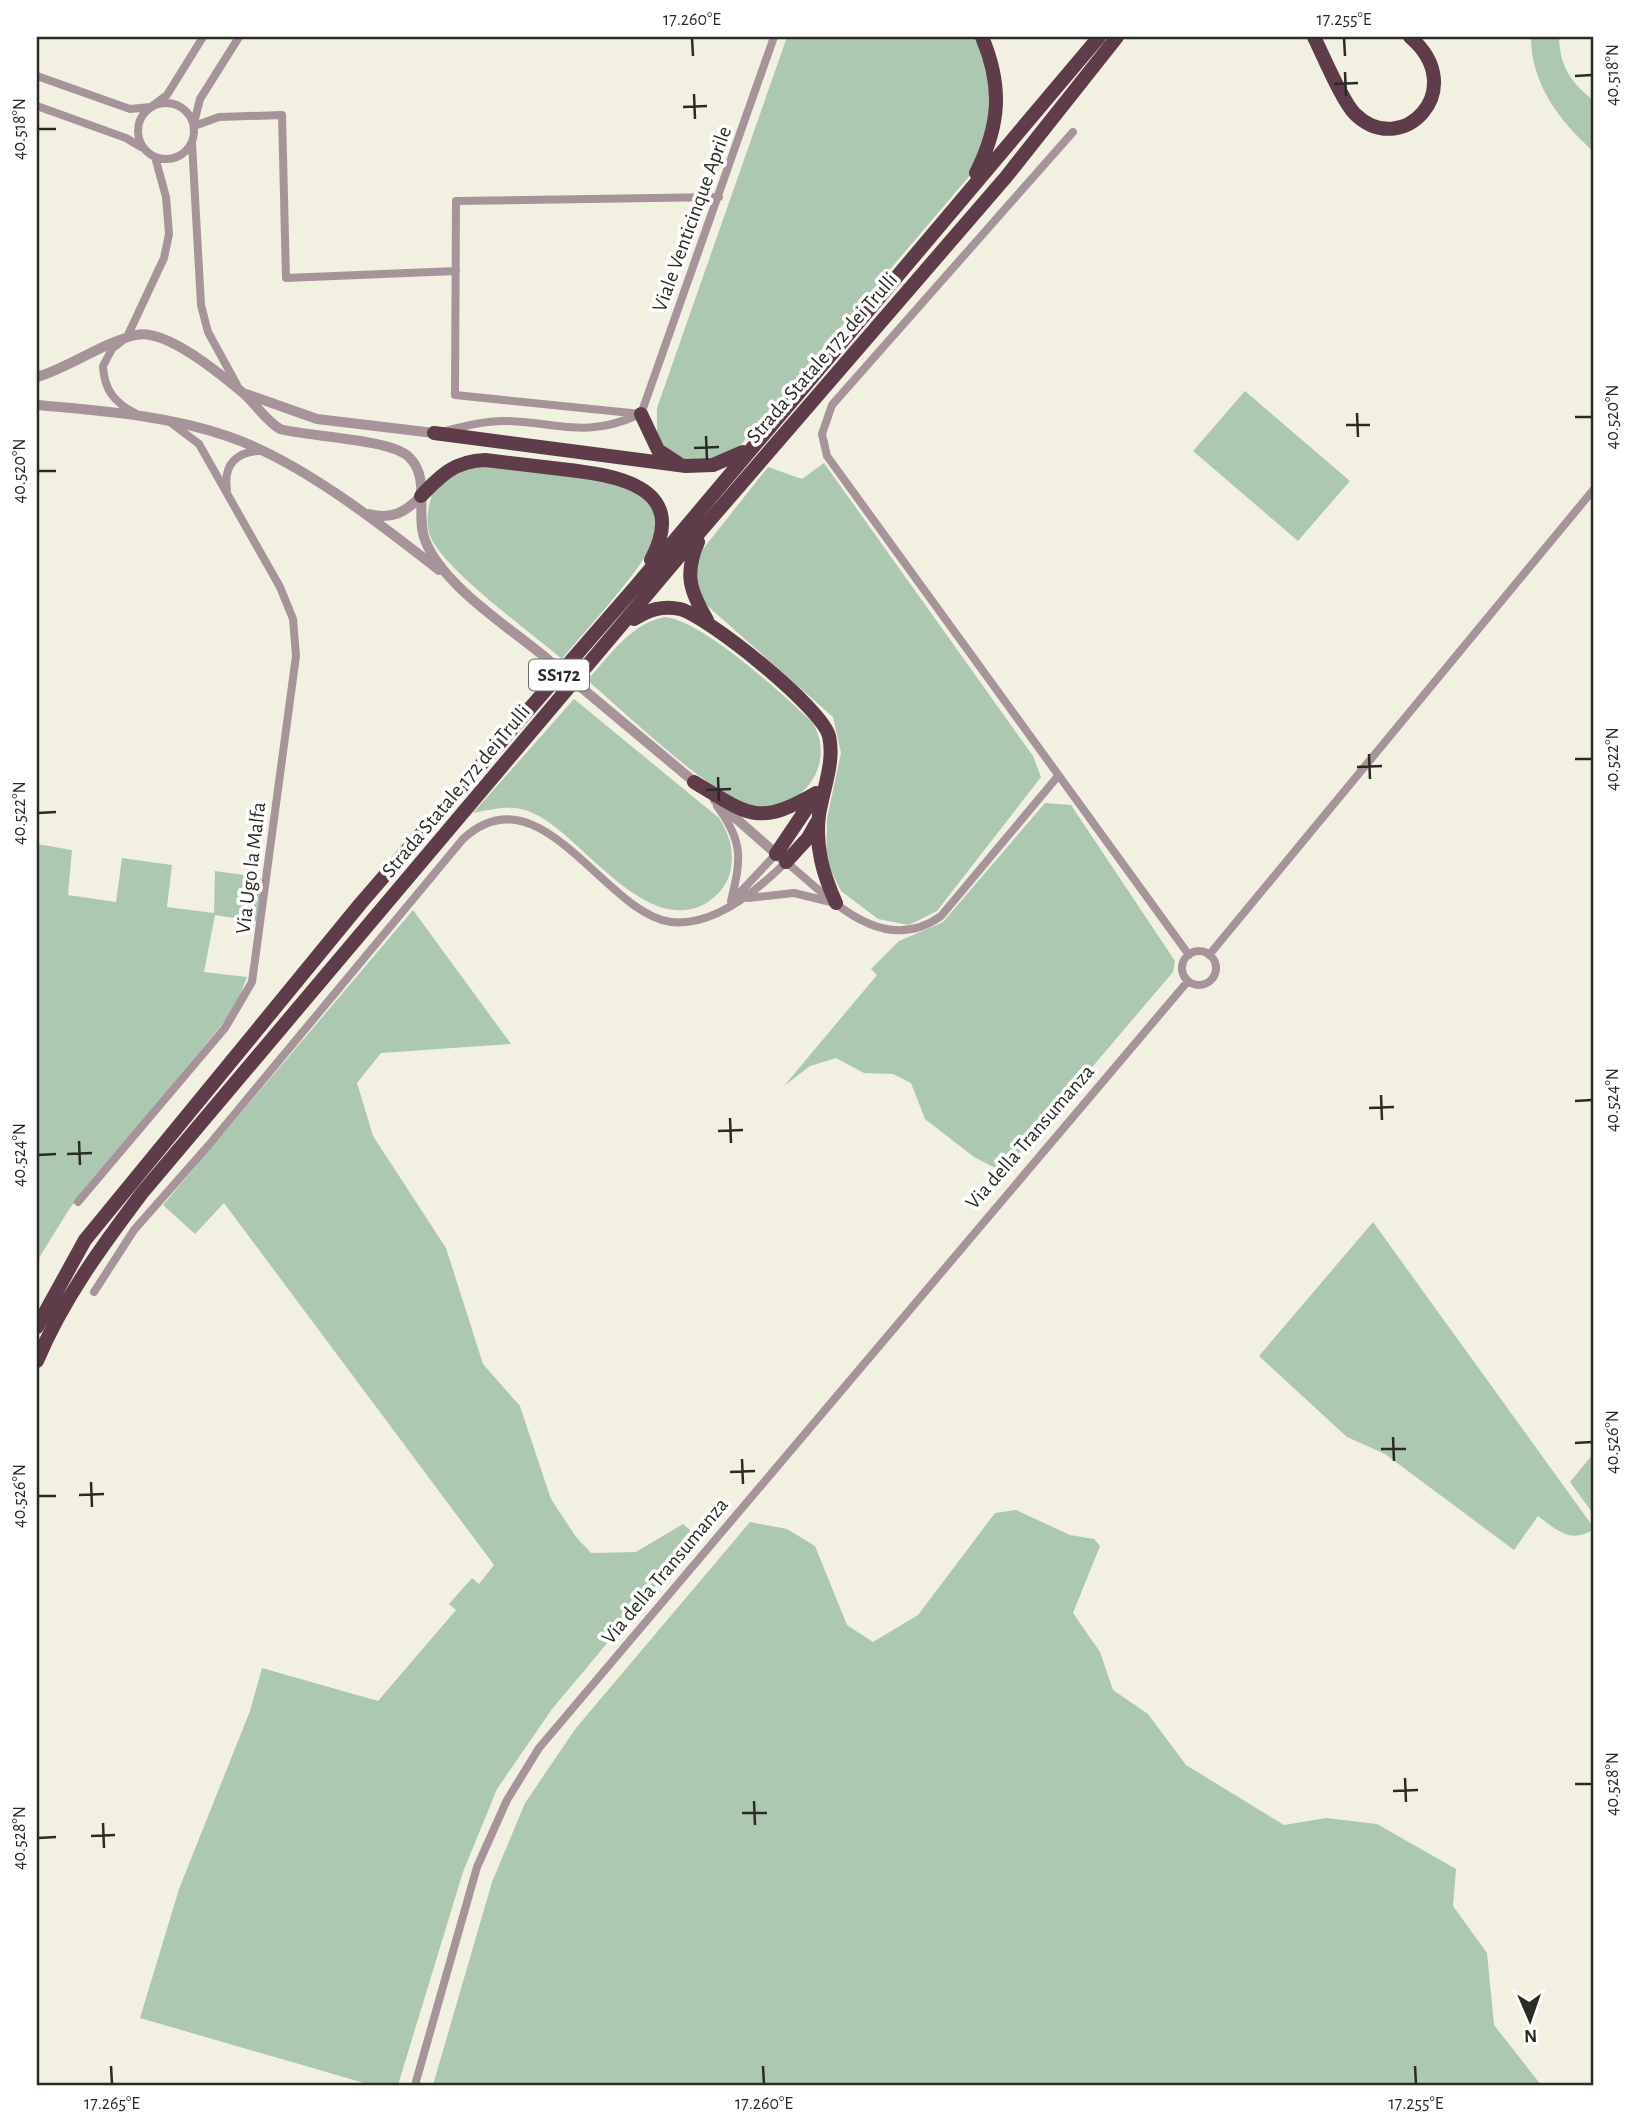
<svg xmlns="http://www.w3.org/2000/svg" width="1631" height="2122" viewBox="0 0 1631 2122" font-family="'Alegreya Sans',sans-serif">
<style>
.green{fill:#adc8b0}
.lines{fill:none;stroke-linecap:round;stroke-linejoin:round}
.minor{stroke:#a7949a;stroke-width:8}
.tertiary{stroke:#a7949a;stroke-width:10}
.trunk{stroke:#5f3c4a;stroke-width:14}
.tertiary-bridge{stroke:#a7949a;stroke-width:10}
.ticks{fill:none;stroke:#2b2b25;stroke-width:2.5}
.labels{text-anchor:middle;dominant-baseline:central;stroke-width:7;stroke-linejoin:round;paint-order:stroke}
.shield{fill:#fff;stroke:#6b6b66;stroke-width:2}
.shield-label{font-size:19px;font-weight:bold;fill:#2b2b25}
.street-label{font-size:21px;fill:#2b2b25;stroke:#fff}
.neatline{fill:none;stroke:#2b2b25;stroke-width:2.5}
.ticks-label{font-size:18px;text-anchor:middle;fill:#2b2b25}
</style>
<rect width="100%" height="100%" fill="#f2f0e1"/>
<!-- green -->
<path class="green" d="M787 37H977C994 100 1001 112 972 173L738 448 707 461 682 459 663 445 657 435V408Z
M1531 37H1559C1560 68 1571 82 1594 101V152C1560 122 1531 84 1531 37Z
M1245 391 1350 481 1298 541 1193 451Z
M824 463 1033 756 1041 777 937 911 909 925 878 919 841 891 826 861 827 818 841 753 833 717 702 601 697 590 696 564 703 549 768 467 802 479Z
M476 467C517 467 673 467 656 535 648 564 584 632 562 659 530 632 449 573 432 540 425 527 427 512 431 498 438 476 457 471 476 467Z
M665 617C703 621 783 694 812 722 832 753 816 792 782 804 776 806 768 811 762 810 721 806 623 710 587 680 610 656 631 623 665 617Z
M574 699 719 818C729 834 734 848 731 868 729 882 720 894 708 902 649 939 586 842 539 816 516 803 498 808 473 813Z
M1045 803 1071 805 1175 961 1173 972 1003 1172 974 1157 925 1119 911 1083 893 1074 864 1073 836 1058 810 1066 784 1086 877 975 871 969 899 941 943 922Z
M37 844 72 850 68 895 116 902 122 858 172 865 167 907 214 913 215 871 260 877 263 890 260 922 215 915 204 972 247 977 235 1009 70 1208 37 1261Z
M413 910 511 1044 381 1053 357 1083 373 1136 446 1248 483 1364 520 1406 551 1499 576 1537 591 1553 636 1552 683 1524 697 1536 552 1709 497 1789 463 1872 398 2085H371L140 2018 179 1889 250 1711 262 1668 378 1701 456 1610 449 1604 472 1578 479 1584 494 1565 224 1203 195 1234 163 1205Z
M1373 1222 1594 1528V1529C1571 1544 1558 1531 1538 1516L1514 1550 1385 1454 1347 1437 1259 1356Z
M1594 1453V1515L1570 1482Z
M1016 1510 1070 1535 1094 1539 1100 1546 1073 1613 1100 1652 1113 1690 1148 1714 1186 1765 1284 1825 1326 1818 1377 1824 1456 1869 1453 1906 1487 1953 1494 2025 1541 2085H433L492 1882 525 1803 576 1728 750 1522 787 1529 815 1546 847 1625 873 1642 918 1615 995 1513Z"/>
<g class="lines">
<!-- minor -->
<path class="minor" d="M37 76 130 109 151 107 167 95 203 37
M138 131a28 28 0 1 1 56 0a28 28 0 1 1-56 0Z
M37 106 126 138 141 147
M194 123 200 99 239 37
M194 126 219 117 282 115 286 278 456 271
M1073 132 832 405 822 434 827 456 1189 955
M192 143 201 305 208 332 237 385
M135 413C115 403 104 390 103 366L112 349 127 337 164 258 169 234 166 197 155 157
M641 414 455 395 456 201 719 197
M641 414 774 37
M445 431C465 426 484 421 504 421 558 422 584 439 638 415
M227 489C223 465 237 451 260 451
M717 806C744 842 741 860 731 901
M748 898 794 893 831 902
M732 901 776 854
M1182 968a17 17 0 1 1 34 0a17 17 0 1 1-34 0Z
M1209 955 1594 489
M78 1202 225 1028 252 982 296 656 293 619 280 587 199 444 170 422
M94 1292 134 1230 208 1146 463 839C540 767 605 914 671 922 714 927 758 890 786 862 830 898 882 958 941 916L1058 776
M415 2085 477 1867 507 1800 539 1748 1188 981"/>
<!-- tertiary -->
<path class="tertiary" d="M37 377C71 367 101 343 136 335 165 328 219 373 242 392 256 404 264 419 280 429 310 437 391 439 409 457 431 478 415 514 425 540 442 585 509 627 546 658
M246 394 317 419 434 433
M37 405C101 411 165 415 227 436 299 460 379 523 439 570
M369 514C392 520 406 512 421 496
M595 699 698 785
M715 800 782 859"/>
<!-- trunk -->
<path class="trunk" d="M1314 37C1323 55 1342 101 1355 114 1402 160 1471 89 1410 37
M976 173C1000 125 1003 87 982 37
M641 414 658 450 678 463
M434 433 686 466 713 465 743 452
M421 496C441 475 455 461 485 460 511 463 536 466 561 469 614 475 691 485 651 560
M698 542C684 574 690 591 707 620
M634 619C649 610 662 605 680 609 709 617 822 708 829 736 835 762 823 789 819 815 815 848 823 874 836 903
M694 782C749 815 757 827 816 793
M776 854 815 796
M786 862 808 838 817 822
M37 1327 85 1240 361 903 636 586 1099 37
M37 1361C63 1299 102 1246 142 1193L704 527 1006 177 1117 37"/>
<!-- tertiary-bridge -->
<path class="tertiary-bridge" d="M546 658 595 699"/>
</g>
<!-- ticks -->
<path class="ticks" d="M692 38 693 56M1344 38 1345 56M1345 72 1346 96M1575 76 1592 75M1334 84 1358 83M694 94 695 119M683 107 707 106M38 129H56M1357 413 1358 437M1575 417H1592M1346 425H1370M706 436 707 460M694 448 719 447M38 471H56M1369 754 1370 779M1575 759H1592M1357 767 1382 766M718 777 719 801M706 790 731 789M38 813 56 812M1381 1095 1382 1120M1575 1101 1592 1100M1369 1108 1394 1107M730 1118 731 1143M718 1131 743 1130M79 1141 80 1165M67 1154 92 1153M38 1155 56 1154M1393 1437 1394 1461M1575 1443 1592 1442M1381 1449H1406M742 1459 743 1484M730 1472 755 1471M91 1482 92 1507M79 1495 104 1494M38 1496H56M1405 1778 1406 1802M1575 1784H1592M1393 1791 1418 1790M754 1801 755 1825M742 1813H767M103 1823 104 1848M91 1836 115 1835M38 1838 56 1837M111 2066 112 2084M763 2066 764 2084M1415 2066 1416 2084"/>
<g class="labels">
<!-- shield labels -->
<rect class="shield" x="529" y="659.5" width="60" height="31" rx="5"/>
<g class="shield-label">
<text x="559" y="675">SS172</text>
</g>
<!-- street labels -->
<g class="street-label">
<text transform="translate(692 219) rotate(-70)">Viale Venticinque Aprile</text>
<text transform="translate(822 358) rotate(-49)">Strada Statale 172 dei Trulli</text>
<text transform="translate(456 791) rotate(-50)">Strada Statale 172 dei Trulli</text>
<text transform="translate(251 868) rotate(-83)">Via Ugo la Malfa</text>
<text transform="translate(1030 1137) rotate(-49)">Via della Transumanza</text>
<text transform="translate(665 1571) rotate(-50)">Via della Transumanza</text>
</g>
</g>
<!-- border -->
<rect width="1631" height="2122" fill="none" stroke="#ffffff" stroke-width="77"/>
<!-- north arrow -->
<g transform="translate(1530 2020) rotate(178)" stroke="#ffffff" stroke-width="5" paint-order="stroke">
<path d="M0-5L12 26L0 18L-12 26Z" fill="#2b2b25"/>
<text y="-10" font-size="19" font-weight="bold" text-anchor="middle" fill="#2b2b25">N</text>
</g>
<rect x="38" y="38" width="1554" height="2046" class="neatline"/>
<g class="ticks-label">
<text x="692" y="25">17.260°E</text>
<text x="1344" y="25">17.255°E</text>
<text transform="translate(1612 75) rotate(-90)" y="6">40.518°N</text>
<text transform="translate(19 129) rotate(-90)" y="6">40.518°N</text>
<text transform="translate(1612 417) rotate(-90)" y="6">40.520°N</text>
<text transform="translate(19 471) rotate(-90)" y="6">40.520°N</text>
<text transform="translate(1612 759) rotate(-90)" y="6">40.522°N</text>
<text transform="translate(19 813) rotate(-90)" y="6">40.522°N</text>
<text transform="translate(1612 1100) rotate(-90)" y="6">40.524°N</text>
<text transform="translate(19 1155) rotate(-90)" y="6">40.524°N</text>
<text transform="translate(1612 1442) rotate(-90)" y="6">40.526°N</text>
<text transform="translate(19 1496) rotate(-90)" y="6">40.526°N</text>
<text transform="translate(1612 1784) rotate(-90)" y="6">40.528°N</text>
<text transform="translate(19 1838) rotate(-90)" y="6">40.528°N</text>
<text x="112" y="2109">17.265°E</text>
<text x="764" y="2109">17.260°E</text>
<text x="1416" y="2109">17.255°E</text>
</g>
</svg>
